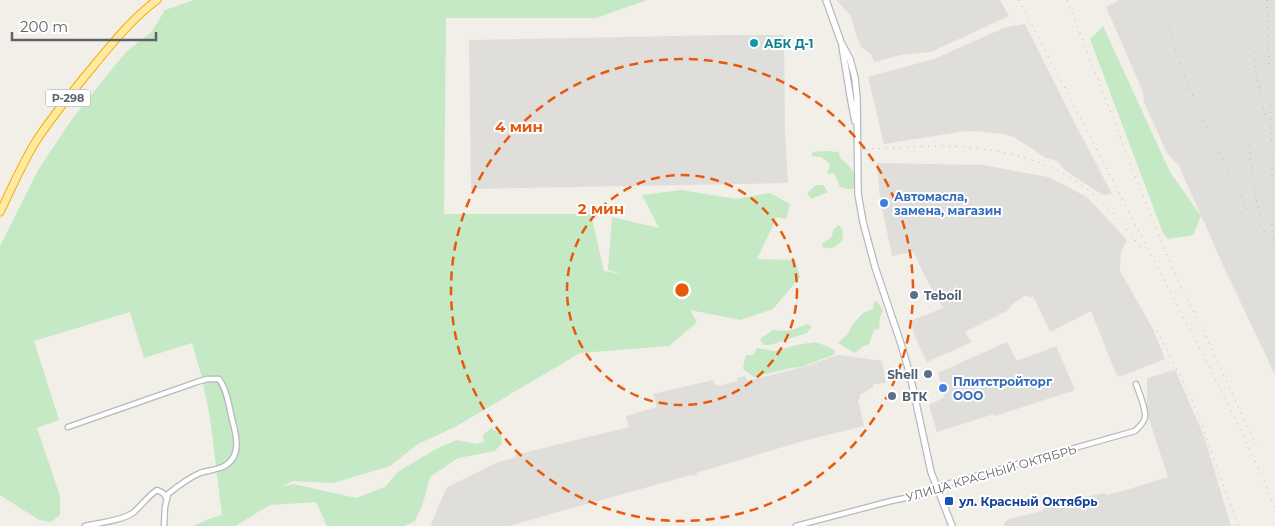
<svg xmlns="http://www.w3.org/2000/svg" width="1275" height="526" viewBox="0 0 1275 526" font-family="Montserrat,sans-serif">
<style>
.industrial{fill:#e0deda}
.green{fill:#c5e8c5}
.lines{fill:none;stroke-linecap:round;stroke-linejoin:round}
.minor-casing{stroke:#b5b8bc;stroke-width:7}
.secondary-casing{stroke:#b6babf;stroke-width:8}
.trunk-casing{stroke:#f9ab00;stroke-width:9}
.minor{stroke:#fff;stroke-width:4.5}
.secondary{stroke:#fff;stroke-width:5.5}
.trunk{stroke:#feeaa1;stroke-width:7}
.rail{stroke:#b6b7b8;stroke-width:1;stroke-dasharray:1 6;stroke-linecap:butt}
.ring{fill:none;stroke:#e8590c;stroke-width:2.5;stroke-dasharray:9 6}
.culture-dot{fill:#0f9aa8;stroke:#fff;stroke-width:2}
.shop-dot{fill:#3f7fe0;stroke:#fff;stroke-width:2}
.service-dot{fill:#5c6f8a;stroke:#fff;stroke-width:2}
.transit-dot{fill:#1a4fb4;stroke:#fff;stroke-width:2}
.labels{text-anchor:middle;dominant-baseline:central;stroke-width:4;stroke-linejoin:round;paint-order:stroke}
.shield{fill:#fff;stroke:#8f9295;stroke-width:1}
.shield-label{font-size:11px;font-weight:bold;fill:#5f6368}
.culture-label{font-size:12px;font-weight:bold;fill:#0d838f;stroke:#fff;text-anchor:start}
.shop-label{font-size:12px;font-weight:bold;fill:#366cbe;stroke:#fff;text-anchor:start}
.service-label{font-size:12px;font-weight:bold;fill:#4e5e75;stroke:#fff;text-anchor:start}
.street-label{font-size:12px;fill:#5f6368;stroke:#fff}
.transit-label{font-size:12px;font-weight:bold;fill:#164399;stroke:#fff;text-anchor:start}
.centre{fill:#e8590c;stroke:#fff;stroke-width:2.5}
.ring-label{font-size:15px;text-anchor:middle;font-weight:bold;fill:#e8590c;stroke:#fff;stroke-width:4;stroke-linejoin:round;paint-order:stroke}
</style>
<rect width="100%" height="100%" fill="#f1efe8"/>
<!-- industrial -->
<path class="industrial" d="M836 0H1000L1009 16 931 52 901 55 874 62 871 54 862 48 856 35 851 16Z
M1119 0H1275V375L1223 265 1179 166 1167 153 1144 102 1143 92 1106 7Z
M1025 24 1069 112 1112 194 1103 195 1067 172 1057 161 1046 158 1014 137 1003 134 975 131 959 132 884 144 868 77 934 59 1006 27Z
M726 35H784L785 133 788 183 471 189 469 40Z
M877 163 984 165 1048 177 1087 197 1127 240 1121 252 1120 271 1154 331 1165 359 1119 377 1116 374 1091 311 1050 332 1033 296 1029 298 1027 295 1023 297 1013 304 1007 311 965 332 972 342 927 362 915 337 910 321 943 308 924 275 914 252 892 256 880 198Z
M1007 342 1017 361 1056 346 1075 390 995 416 994 414 937 432 929 405 943 398 944 395 938 373Z
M837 355H840L882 361 886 383 873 384V387L860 395V399L858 400 864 426 803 441 696 473 697 475 692 476 691 475 508 526H432L431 524 447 487 496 463 516 457 515 455 629 427 626 416 657 407 653 394 713 380 715 385 718 384 719 386 737 381V378L745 376 747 381 807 366Z
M1175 370 1204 436 1231 526H1004V523L1009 519 1042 511 1046 504 1105 493 1106 495 1126 490 1168 477 1147 413V378Z"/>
<!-- green -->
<path class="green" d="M194 0H647L596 18H446L444 214H591L604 271 623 274 608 270 612 217 659 228 642 195 681 190 736 199 770 193 790 204 786 219 777 217 757 259 795 260 800 277 773 309 741 320 690 310 697 322 669 346 580 353 455 427 418 444 390 466 333 483 293 481 279 488 293 484 356 498 385 487 399 471 436 449 457 440 476 444 484 442 483 435 491 428 501 434 502 443 495 451 458 458 430 477 423 503 415 521 404 526H327L316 502 270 505 235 526H193L212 518 222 515 210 417 201 374 192 343 144 358 130 312 34 341 59 420 37 428 60 496V515L51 522 39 520 0 495V246L38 170 72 119 125 53 152 31 165 10Z
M1103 26 1170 172 1201 216 1193 235 1168 239 1163 233 1090 39Z
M825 151 839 152 840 158C851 168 859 173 853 189H847L840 187 834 173 827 174 830 164 821 157 811 156 813 152Z
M816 185H823L828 192 811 199 807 193Z
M839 225 843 230 842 241C836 247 831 250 822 247L823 243 831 238 834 229Z
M877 301 883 310 880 317 879 329 874 330 869 344 862 347 855 353 838 343 847 335 853 324 863 313 873 309 874 302Z
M807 324 812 326 807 333 770 345H763L760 339 773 330C789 332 793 330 807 324Z
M815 342 829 347 836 352 833 355 801 367 791 368 754 377 743 369 745 358 747 355H753L757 348 775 351 797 345Z"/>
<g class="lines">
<!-- minor casing -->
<g class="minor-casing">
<path id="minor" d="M68 427 197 382 207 379H219C227 390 229 406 232 419 236 434 242 455 226 465 219 470 209 470 200 473 188 478 178 486 168 494L165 507 164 526
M85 526C98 523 125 520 134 512 142 505 148 496 157 490L163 493 167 499
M796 526 891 501 925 494 947 484 975 476 1135 431C1139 427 1144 423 1145 417 1146 408 1139 393 1136 384"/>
</g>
<!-- secondary casing -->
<g class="secondary-casing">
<path id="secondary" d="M826 0 841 42 850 59 855 78 857 98 858 194 863 222 875 267 901 344 910 375 931 472 952 526
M842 46 851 101 855 121"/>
</g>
<!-- trunk casing -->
<g class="trunk-casing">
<path id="trunk" d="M0 212C12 188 23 161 38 138 56 112 76 87 96 63 115 40 133 18 157 0"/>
</g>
<!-- minor -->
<use href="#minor" class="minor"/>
<!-- secondary -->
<use href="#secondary" class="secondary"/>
<!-- trunk -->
<use href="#trunk" class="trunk"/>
<!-- rail -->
<path class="rail" d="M1019 0 1217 382 1262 475 1275 509
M1067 0 1153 221 1180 285 1200 324 1256 445
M1267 0 1272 155V231L1275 246
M1169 29 1183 72 1200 114 1247 208 1273 242
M1254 52 1256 71 1265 116
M1248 138 1257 204 1262 225
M865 149C903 148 945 143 983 149 1007 152 1034 159 1056 170 1091 187 1120 217 1141 249
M1157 331 1187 389 1196 409 1238 526"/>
</g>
<!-- distance rings -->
<g class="ring">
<circle cx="682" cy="290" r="115"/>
<circle cx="682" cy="290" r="231"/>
</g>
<!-- markers -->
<circle class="culture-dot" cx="754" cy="43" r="5"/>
<g class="shop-dot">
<circle cx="884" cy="203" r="5"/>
<circle cx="943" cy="388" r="5"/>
</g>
<g class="service-dot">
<circle cx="914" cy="295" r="5"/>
<circle cx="928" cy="374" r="5"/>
<circle cx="892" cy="396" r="5"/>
</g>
<rect class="transit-dot" x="944" y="496" width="10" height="10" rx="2.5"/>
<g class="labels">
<!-- shield labels -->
<rect class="shield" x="45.5" y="89.5" width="45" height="17" rx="4"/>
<g class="shield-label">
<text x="68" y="98">Р-298</text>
</g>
<!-- culture labels -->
<g class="culture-label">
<text x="764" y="43">АБК Д-1</text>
</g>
<!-- shop labels -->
<g class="shop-label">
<text x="894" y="196">Автомасла,<tspan x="894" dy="14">замена, магазин</tspan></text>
<text x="953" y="381">Плитстройторг<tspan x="953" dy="14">ООО</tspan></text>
</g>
<!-- service labels -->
<g class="service-label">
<text x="924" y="295">Teboil</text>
<text x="918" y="374" text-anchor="end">Shell</text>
<text x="902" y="396">ВТК</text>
</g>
<!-- street labels -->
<g class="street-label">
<text transform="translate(991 473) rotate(-16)">УЛИЦА КРАСНЫЙ ОКТЯБРЬ</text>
</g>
<!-- transit labels -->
<g class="transit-label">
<text x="959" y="501">ул. Красный Октябрь</text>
</g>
</g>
<circle cx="682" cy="290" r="8" class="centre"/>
<g class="ring-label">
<text x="519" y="132">4 мин</text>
<text x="601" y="214">2 мин</text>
</g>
<!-- scale -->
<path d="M12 32v8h144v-8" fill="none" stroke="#5f6368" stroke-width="2.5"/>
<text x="20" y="32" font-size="15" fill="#5f6368" stroke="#ffffff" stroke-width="4" paint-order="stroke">200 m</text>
</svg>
